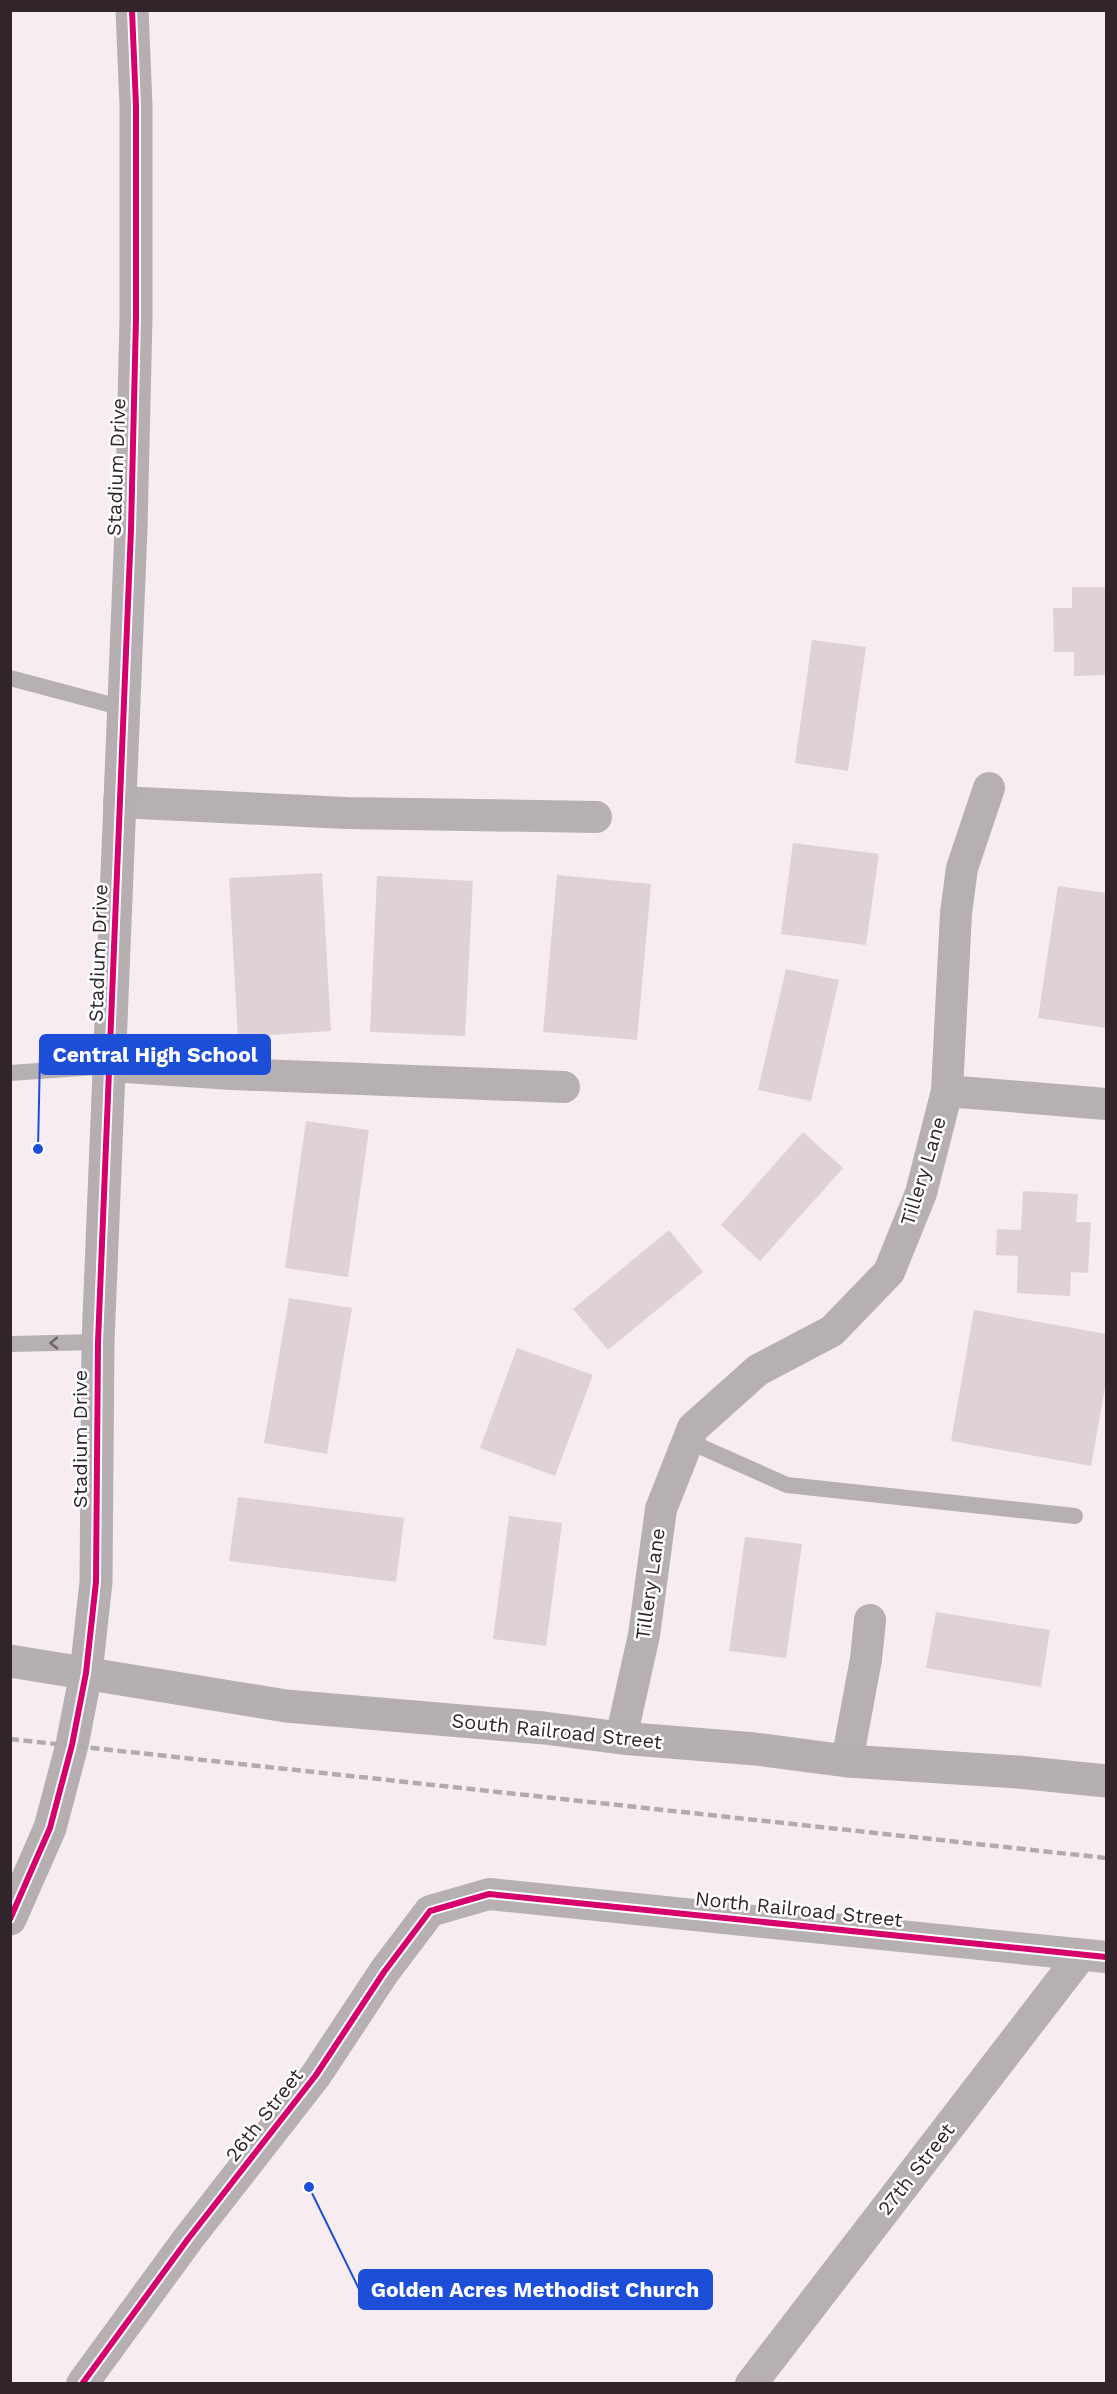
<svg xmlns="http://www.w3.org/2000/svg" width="1117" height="2394" viewBox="0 0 1117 2394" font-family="'Work Sans',sans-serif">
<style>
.building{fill:#ded2d8}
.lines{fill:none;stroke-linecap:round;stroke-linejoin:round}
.lane{stroke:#b6b0b3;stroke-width:16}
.street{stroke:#b6b0b3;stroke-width:32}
.secondary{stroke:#b6afb2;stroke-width:33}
.rail{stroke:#b0abad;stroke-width:4.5;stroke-dasharray:9 4.5;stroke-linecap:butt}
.cycleway-casing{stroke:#fff;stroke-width:10}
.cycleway{stroke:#d6006c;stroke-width:6}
.oneway{stroke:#6d6468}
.labels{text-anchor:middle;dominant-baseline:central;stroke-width:5;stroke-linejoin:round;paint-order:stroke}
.street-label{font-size:20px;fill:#31252b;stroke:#fff}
.leader{fill:none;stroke:#1d4ed8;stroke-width:2}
.callout-dot{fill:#1d4ed8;stroke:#fff;stroke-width:2}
.callout{fill:#1d4ed8;stroke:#1d4ed8;stroke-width:2}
.callout-label{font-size:21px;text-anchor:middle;font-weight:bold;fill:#fff}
</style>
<rect width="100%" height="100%" fill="#f7ecf2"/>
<!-- building -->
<path class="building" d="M1072 587H1106V675L1074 676V652H1054L1053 608H1072Z
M812 640 866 647 848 771 795 763Z
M793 843 879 854 866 945 781 934Z
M322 873 331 1031 238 1037 229 878Z
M557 875 651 884 637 1040 543 1032Z
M377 876 473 881 465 1036 370 1032Z
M1058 886 1106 893V1028L1038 1018Z
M786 969 839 980 811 1101 758 1090Z
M306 1121 369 1130 348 1277 285 1268Z
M803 1132 843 1168 760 1261 721 1225Z
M1023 1191 1078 1194 1076 1222H1091L1088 1273 1071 1272 1070 1296 1017 1293 1018 1256 996 1255 997 1229 1021 1230Z
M669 1230 703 1272 608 1350 573 1309Z
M289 1298 352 1308 327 1454 264 1443Z
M974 1310 1106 1334V1382L1091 1466 951 1441Z
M517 1348 593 1375 555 1476 480 1448Z
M238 1497 404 1518 396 1582 229 1561Z
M509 1516 562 1523 546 1646 493 1639Z
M745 1537 802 1544 786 1658 729 1651Z
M936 1612 1050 1630 1041 1687 926 1668Z"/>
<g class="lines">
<!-- lane -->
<path class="lane" d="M10 678 123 708
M10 1073 110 1066
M10 1344 98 1342
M688 1441 787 1485 1075 1516"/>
<!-- street -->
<path class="street" d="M119 802 346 813 596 817
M110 1066 232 1074 564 1087
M947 1091 1106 1104
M621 1738 644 1635 661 1509 693 1428 758 1370 832 1331 889 1272 921 1193 947 1091 956 913 962 868 989 788
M847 1761 866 1659 870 1620
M82 2384 188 2239 316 2075 384 1972 430 1911 489 1894 1106 1957
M751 2384 1081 1955"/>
<!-- secondary -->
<path class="secondary" d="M10 1661 286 1706 544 1728 621 1738 755 1749 847 1761 1018 1772 1106 1781
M10 1919 50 1828 72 1745 86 1673 96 1582 98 1342 131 529 136 318V106L132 10"/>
<!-- rail -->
<path class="rail" d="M10 1739 1106 1858"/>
<!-- cycleway casing -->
<g class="cycleway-casing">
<path id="cycleway" d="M10 1919 50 1828 72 1745 86 1673 96 1582 98 1342 131 529 136 318V106L132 10
M82 2384 188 2239 316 2075 384 1972 430 1911 489 1894 1106 1957"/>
</g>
<!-- cycleway -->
<use href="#cycleway" class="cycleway"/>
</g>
<!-- one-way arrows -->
<defs><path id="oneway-chevron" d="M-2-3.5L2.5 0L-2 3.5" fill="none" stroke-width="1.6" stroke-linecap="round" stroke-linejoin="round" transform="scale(1.5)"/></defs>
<use class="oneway" href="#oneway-chevron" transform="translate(54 1343) rotate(179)"/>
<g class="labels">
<!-- street labels -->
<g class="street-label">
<text transform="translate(116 467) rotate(-88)">Stadium Drive</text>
<text transform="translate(98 953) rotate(-88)">Stadium Drive</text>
<text transform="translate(923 1171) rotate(-73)">Tillery Lane</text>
<text transform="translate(80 1439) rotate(-90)">Stadium Drive</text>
<text transform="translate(650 1584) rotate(-82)">Tillery Lane</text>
<text transform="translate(557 1731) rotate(6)">South Railroad Street</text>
<text transform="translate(799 1909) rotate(6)">North Railroad Street</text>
<text transform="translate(264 2115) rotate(-52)">26th Street</text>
<text transform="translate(916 2169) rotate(-52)">27th Street</text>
</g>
</g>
<!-- callouts -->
<path class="leader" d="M38 1149L40 1055M309 2187L359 2289"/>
<g class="callout-dot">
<circle cx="38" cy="1149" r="6"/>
<circle cx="309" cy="2187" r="6"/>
</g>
<g class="callout">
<rect x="40" y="1035" width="230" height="39" rx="6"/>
<rect x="359" y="2270" width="353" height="39" rx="6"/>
</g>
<g class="callout-label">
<text x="155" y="1062">Central High School</text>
<text x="535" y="2297">Golden Acres Methodist Church</text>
</g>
<!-- border -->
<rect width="1117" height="2394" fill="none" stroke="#31252b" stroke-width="24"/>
</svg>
